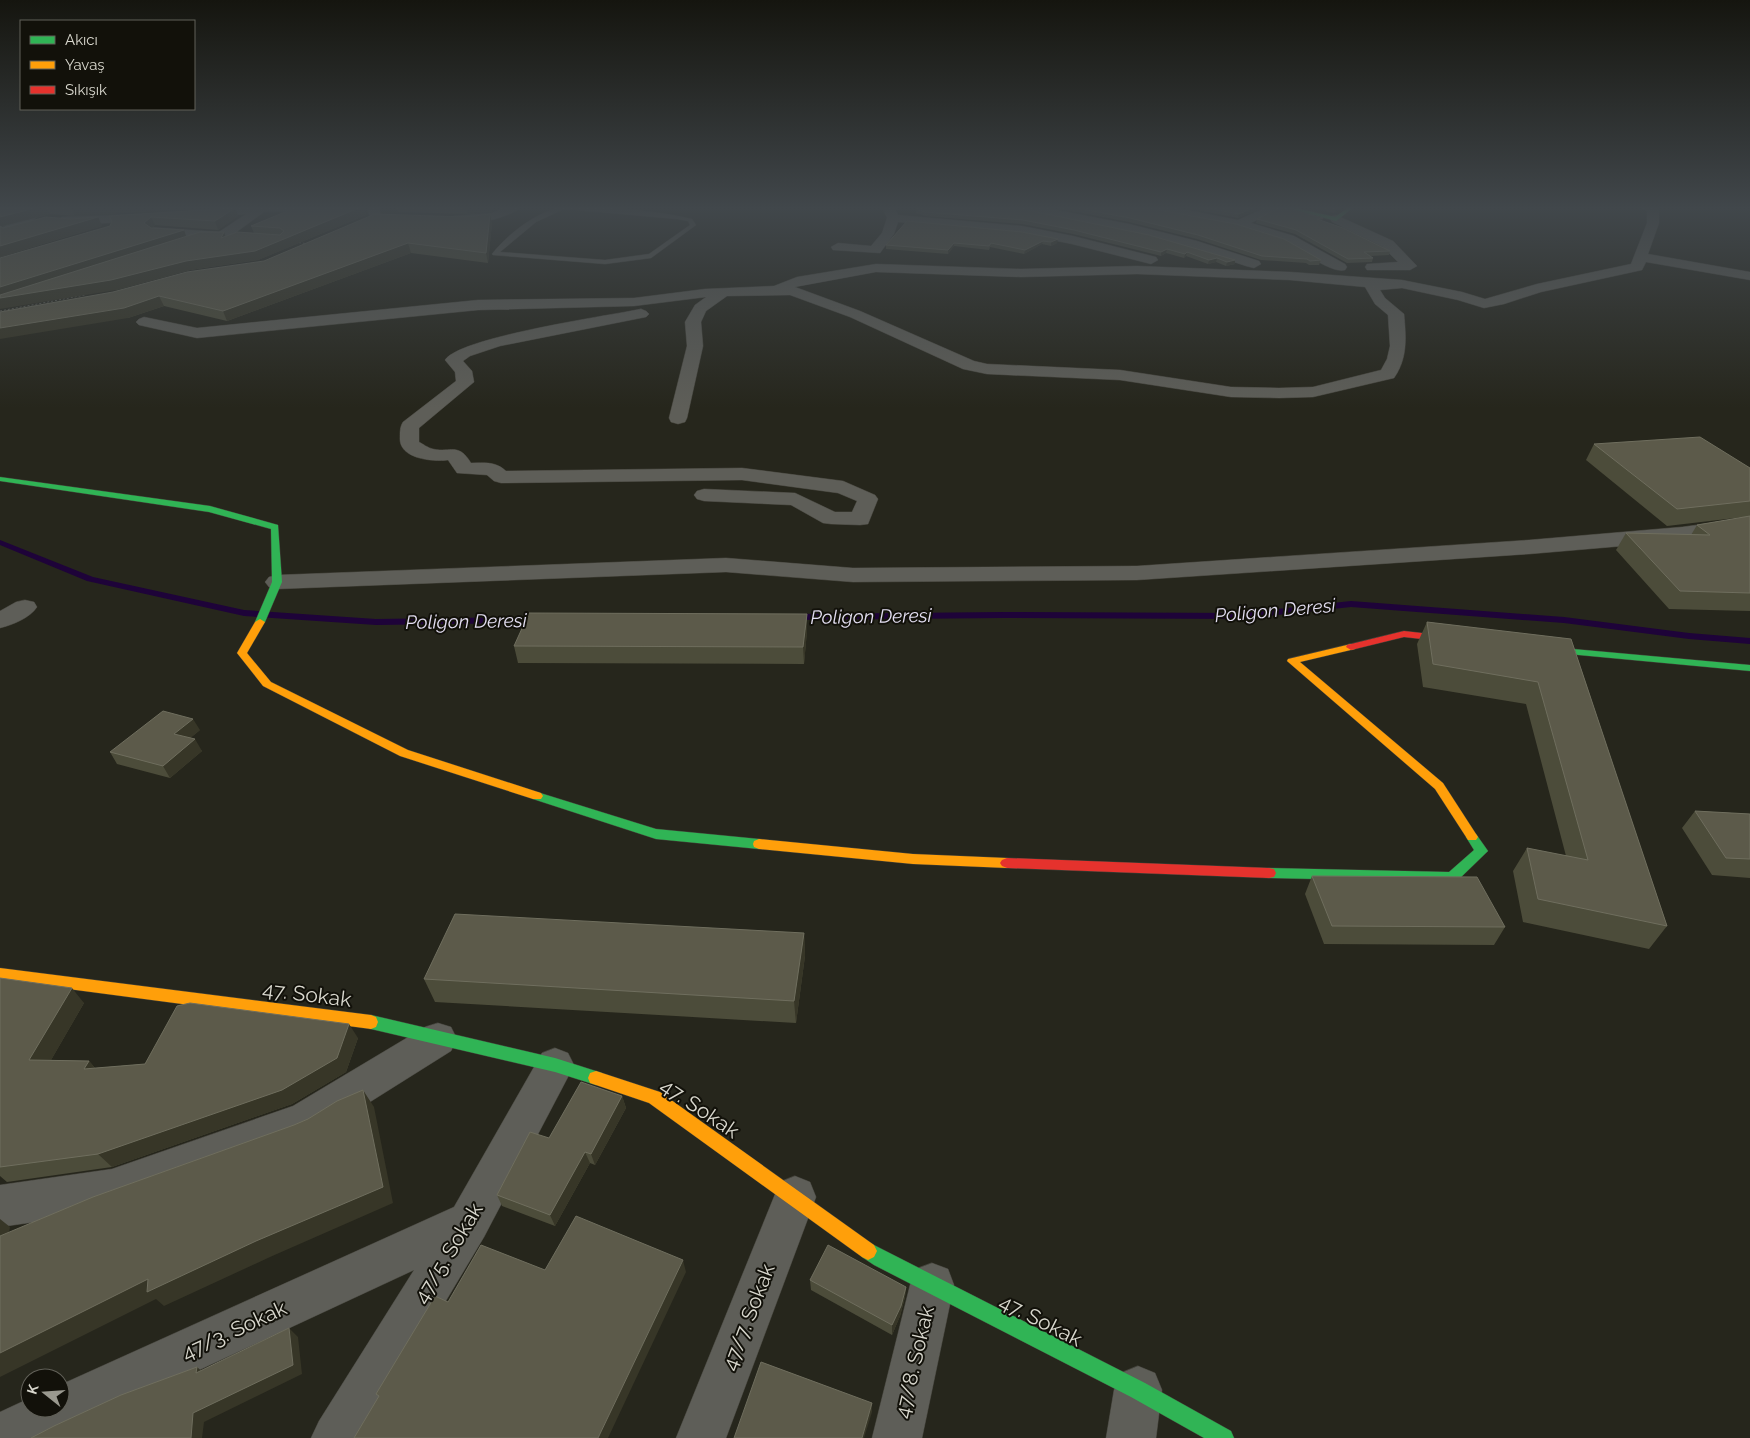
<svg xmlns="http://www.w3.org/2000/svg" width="1750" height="1438" viewBox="0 0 1750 1438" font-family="Raleway,sans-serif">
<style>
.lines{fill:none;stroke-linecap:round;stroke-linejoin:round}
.stream{fill:#1e0339;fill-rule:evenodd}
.lane-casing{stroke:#43423a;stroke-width:1}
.street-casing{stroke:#43423a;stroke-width:1}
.fast-casing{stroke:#43423a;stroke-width:1}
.slow-casing{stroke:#43423a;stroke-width:1}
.jam-casing{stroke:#43423a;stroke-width:1}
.path{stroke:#62625b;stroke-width:1;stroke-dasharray:2 2;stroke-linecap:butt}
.lane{fill:#5e5e58;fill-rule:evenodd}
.street{fill:#5e5e58;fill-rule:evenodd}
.fast{fill:#30b455;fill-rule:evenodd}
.slow{fill:#ff9f0a;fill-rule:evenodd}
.jam{fill:#e5322d;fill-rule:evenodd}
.wall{fill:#4c4c3a}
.shaded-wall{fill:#373627}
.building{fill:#5c5a4a;stroke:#6f6e5e}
.labels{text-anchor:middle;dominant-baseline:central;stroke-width:4;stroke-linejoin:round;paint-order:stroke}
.water-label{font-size:19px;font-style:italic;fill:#e3def1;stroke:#12110a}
.near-street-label{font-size:21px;fill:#d8d7cd;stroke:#12110a}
</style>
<rect width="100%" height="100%" fill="#26261c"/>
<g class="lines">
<!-- stream -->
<path class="stream" d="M0 540 93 577 244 610 376 619 539 617 543 620 539 623 376 625 244 616 87 581 0 545Z
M1351 601 1564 617 1689 633 1750 638V644L1689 639 1564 623 1351 607 1240 619 1003 618 794 620 790 617 794 614 1003 612 1240 613Z"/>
<!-- lane casing -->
<g class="lane-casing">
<path id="lane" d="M560 207C599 206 654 210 692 219L696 225 651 258 605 264 493 255 492 254C509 233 534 214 560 207ZM562 210H576L677 219 688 221 690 225 649 254 605 260 500 252 536 222Z"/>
</g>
<!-- street casing -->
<g class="street-casing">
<path id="street" d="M37 207H52L12 234 0 237V229Z
M241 207H294L288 211 264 212 227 239 222 240 148 235 142 231 148 227 219 232 246 214 199 218 195 217 193 214 195 211Z
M367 207H379L381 217 379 220H371Z
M505 207H521C511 218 457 231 447 220L453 216 492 213Z
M882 207H894L898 215 1022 226 1073 236 1156 257 1158 260 1151 264 1072 244 1022 234 898 222 894 234 880 253 833 250 831 247 838 243 871 246 882 233 887 218Z
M1016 207H1041L1129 224 1197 241 1259 261 1261 264 1254 268 1246 266 1195 249 1149 237 1022 211Z
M1147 207H1172L1238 220 1267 207H1283L1251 223 1294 236 1345 264 1347 267 1345 270C1330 274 1299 248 1284 241 1242 225 1196 219 1153 211Z
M1642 207H1656L1659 211V223L1648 254 1750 272V280L1646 262 1642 270 1541 292 1504 304 1484 308 1458 300 1402 288 1380 290 1385 298 1404 314C1406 337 1408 358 1394 378L1313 397 1279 398 1231 397 1120 380 987 374 963 369 850 317 790 295 727 296 706 311 701 322 703 346 687 418 685 422 678 424 671 422 669 418 687 346 685 322 695 305 706 297 634 306 478 310 197 338 139 325 136 322 139 319 144 317 197 328 478 300 634 298 705 289 774 286 797 277 876 264 1021 269 1137 266 1290 272 1402 280 1462 292 1485 299 1537 284 1631 264 1647 223V212ZM876 272 1021 277 1137 274 1290 280 1365 287 1375 304 1388 315 1390 346 1387 359 1381 370 1313 387 1279 388 1231 387 1120 370 987 364 974 361 860 311 795 287Z
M149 214 155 218 153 221 62 225 56 221 62 217Z
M1336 215 1393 241 1417 266 1410 270H1367L1365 267 1367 264 1398 262 1383 247 1332 222 1330 219 1332 216Z
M641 309 646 311 649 314 646 317 500 346 470 356 463 361 472 371 474 382 419 428V442C423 444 428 448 433 449 451 453 458 442 471 463 485 463 495 461 506 471L742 468 843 481 875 495 878 499 868 524 860 525 831 524 823 523 791 505 704 501 697 499 694 495 697 491 704 489 795 493 835 512H852L857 501 838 493 742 480 501 483 494 481 487 475 457 473 448 460C433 462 398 459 400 437 400 431 400 427 403 422L456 381 455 372 445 360C460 337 607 316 641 309Z
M1750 518V530L1682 541 1529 554 1137 580 853 582 726 572 277 589 269 587 265 582 269 577 277 575 726 558 853 568 1137 566 1529 540 1682 527Z
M25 600 34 602 37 607C30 618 12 625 0 628V611L16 602Z
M438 1023 451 1027 457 1039 451 1051 319 1134 305 1140 112 1211 0 1227V1185L112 1169 293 1106 425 1027Z
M555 1048 568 1053 574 1065 568 1077 484 1237 364 1438H311L319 1421 414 1270 53 1438H0V1412L30 1398V1408H60V1385L454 1207 542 1053Z
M795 1176 810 1182 816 1197 726 1438H676L780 1182Z
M932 1263 948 1269 954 1285 922 1438H872L910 1285 916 1269Z
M1138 1366 1155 1373 1162 1390 1156 1438H1106L1114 1390 1121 1373Z"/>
</g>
<!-- fast casing -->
<g class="fast-casing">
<path id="fast" d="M1284 207H1292L1335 217 1349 207H1354L1336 221Z
M0 477 210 506 278 525 282 582 265 622 260 625 255 622 272 582 271 529 209 512 0 481Z
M1540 646 1750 665V671L1536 651 1535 649Z
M537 792 656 829 759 839 764 841 765 844 764 847 759 849 656 839 533 799 531 796 533 793Z
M1472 832 1476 834 1488 851 1457 881 1452 882 1269 878 1264 877 1262 873 1264 869 1269 868 1449 872 1474 850 1466 837 1468 834Z
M371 1015 555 1058 602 1073 604 1078 602 1083 596 1085 555 1072 371 1029 366 1027 364 1022 366 1017Z
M868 1242 1145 1383 1231 1431 1234 1438H1204L1131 1397 874 1265 862 1257 859 1251 862 1245Z"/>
</g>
<!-- slow casing -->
<g class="slow-casing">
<path id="slow" d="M260 619 265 622 247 653 271 682 408 750 541 793 543 796 541 799H533L400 756 263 686 237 653 255 622Z
M1351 644 1356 647 1355 649 1300 662 1443 783 1476 834 1478 837 1476 840H1468L1435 789 1287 661 1288 659Z
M759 839 913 854 1007 858 1012 860 1014 863 1012 866 1007 868 913 864 759 849 754 847 753 844 754 841Z
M0 968 371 1015 376 1017 378 1022 376 1027 371 1029 0 980Z
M596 1071 660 1092 874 1245 877 1251 874 1257 868 1260 862 1257 649 1103 590 1083 588 1078 590 1073Z"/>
</g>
<!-- jam casing -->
<g class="jam-casing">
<path id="jam" d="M1404 631 1457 637 1462 640 1457 643 1404 637 1351 650 1346 647 1347 645Z
M1007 858 1269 868 1274 869 1276 873 1274 877 1269 878 1007 868 1002 866 1000 863 1002 860Z"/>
</g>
<!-- path -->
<path class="path" d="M295 242 309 244
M0 311 85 295"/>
<!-- lane -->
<use href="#lane" class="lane"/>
<!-- street -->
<use href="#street" class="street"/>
<!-- fast -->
<use href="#fast" class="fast"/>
<!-- slow -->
<use href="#slow" class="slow"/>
<!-- jam -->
<use href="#jam" class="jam"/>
</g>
<!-- wall -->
<path class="wall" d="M0 207H213L75 216 50 214 1 227 3 228 71 219 98 217 102 226 0 257Z
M297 207H364L366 215 258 260 190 270 116 290 110 226 112 221 109 216 235 208 238 216 218 230 155 225 152 228 184 230 186 236H225L254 233 251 226Z
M396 207H495H494L493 211 490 212 468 214 398 212Z
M1051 207H1150L1153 209 1321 260 1319 265H1309L1306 263 1261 260 1197 239 1129 222Z
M1182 207H1263L1238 218Z
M1310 207H1341L1334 213Z
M916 209H1022L1235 260V264L1226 266 1216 262 1208 264 1186 256 1184 258 1166 253 1161 256 1073 234 1022 224 925 216 916 213Z
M1323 218 1322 221 1390 251 1389 255 1370 256 1373 258 1372 262 1347 263 1295 234 1256 223 1257 219Z
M907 221 1057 243 1051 246 1042 244 1024 254 990 247 989 250 954 246 948 254 886 249V245Z
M492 223 488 263 411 253 227 321 164 306 128 318 113 292 264 261Z
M1594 444 1750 468V611L1669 609 1616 550 1626 533 1691 535 1697 525 1744 517 1667 526 1586 460Z
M807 614V631L804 664 518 663 514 646Z
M1427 622 1571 639 1667 926 1649 949 1523 922 1513 871 1527 848 1566 856 1526 704 1423 687 1417 644Z
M200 730 190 738 202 751 170 778 117 764 110 752Z
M1695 811 1750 814V878L1712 875 1682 828Z
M1312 876 1505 927 1494 945 1324 944 1305 894Z
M804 933 805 956 796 1023 435 1002 424 979Z
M0 978 84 1003 51 1060 89 1061 95 1068 145 1064 358 1038 346 1072 292 1104 112 1167 7 1182 0 1176Z
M622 1096 626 1108 595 1165 590 1163 555 1226 502 1206 497 1195 549 1138Z
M810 1280 906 1287 905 1297 900 1316 892 1335 811 1290Z"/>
<!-- shaded-wall -->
<path class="shaded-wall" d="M39 207H46L50 214 2 226 0 230V217Z
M71 207H213L75 216Z
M361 207H364L366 215 258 260 190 270 116 290 0 309V287L184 230 187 239 186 261 255 251Z
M466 207H495H494L493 211 490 212 468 214Z
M1255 207H1263L1238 218 1239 214Z
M1337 207H1341L1334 213 1335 209Z
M235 208 238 216 218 230 215 221Z
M490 214 492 223 488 263 486 253Z
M98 217 102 226 0 257V246Z
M151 217 155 225 148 232 144 223Z
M224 232 227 241 221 238Z
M1058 239 1057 243 1051 246V242Z
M1043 241 1042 244 1024 254 1025 250Z
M408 243 411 253 227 321 223 311Z
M954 243V246L948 254V250Z
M1167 249 1166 253 1161 256V252Z
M1187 252 1186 256 1184 258 1185 254Z
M1217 258 1216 262 1208 264 1209 260Z
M1235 260V264L1226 266 1227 262Z
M159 296 164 306 128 318 0 339V328Z
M807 614V631L804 664 803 647Z
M193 719 200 730 181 746 174 734Z
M195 739 202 751 170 778 163 766Z
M804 933 805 956 796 1023 794 1001Z
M72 988 84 1003 43 1074 29 1060Z
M349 1024 358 1038 346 1072 292 1104 112 1167 98 1154Z
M89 1061 101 1075 84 1069Z
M363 1090 374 1107 393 1203 270 1257 164 1306 156 1299 0 1377V1353Z
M622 1096 626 1108 595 1165 591 1154Z
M585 1152 590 1163 555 1226 550 1215Z
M0 1219 10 1227 4 1258 0 1255Z
M683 1260 686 1272 608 1438H598Z
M906 1287 905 1297 900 1316 892 1335V1325Z
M289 1328 298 1337 302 1374 204 1422 202 1438H190L193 1413Z
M197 1367 207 1376 196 1373Z
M872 1403V1412L864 1438H862Z"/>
<!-- building -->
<path class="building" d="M0 207H39L0 217Z
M297 207H361L255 251 186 261 111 280 0 298V295L200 232H224L221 238 237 232 280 235 284 231 280 228 251 226Z
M922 207H1019L1022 209 1149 235 1235 260 1227 262 1217 258 1209 260 1187 252 1185 254 1167 249 1161 252 1074 230 1023 220 925 212 916 209Z
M1071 207H1150L1153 209 1236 224 1284 239 1321 260 1310 261 1307 259 1262 256 1198 235 1130 218Z
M1202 207H1255L1239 214Z
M1281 207 1323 218 1317 219 1343 228 1390 251 1364 252 1373 258 1348 259 1296 230 1257 219Z
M1326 207H1337L1335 209Z
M235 208 215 221 151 217 144 223 151 228 184 230 0 287V258L110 226 112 221 109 216Z
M375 214 466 217 490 214 486 253 408 243 223 311 159 296 124 308 0 328V312L113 292 187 272 264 261Z
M46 217 71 219 98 217 0 246V226L3 228Z
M907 221 1022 232 1058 239 1051 242 1043 241 1025 250 991 243 989 246 954 243 948 250 886 245Z
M1700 437 1750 468V501L1677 509 1594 444Z
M1750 516V593L1680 591 1626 533 1710 535 1697 525Z
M529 613 807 614 803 647 514 646Z
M1427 622 1571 639 1667 926 1538 899 1527 848 1588 860 1538 682 1433 664Z
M163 711 193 719 174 734 195 739 163 766 110 752Z
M1695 811 1750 814V859L1726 858Z
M1312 876 1477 877 1505 927 1332 926Z
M455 914 804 933 794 1001 424 979Z
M0 978 72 988 29 1060 89 1061 84 1069 145 1064 177 1006 190 1003 349 1024 337 1058 282 1090 98 1154 0 1167Z
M581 1082 622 1096 591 1154 585 1152 550 1215 497 1195 530 1132 549 1138Z
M363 1090 383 1187 256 1241 147 1292 148 1279 0 1353V1236L93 1197 294 1125 308 1119 337 1101Z
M576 1216 683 1260 598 1438H354L379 1396 376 1394 435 1296 448 1302 481 1245 545 1270Z
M828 1245 906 1287 901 1306 892 1325 810 1280Z
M289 1328 293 1365 193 1413 191 1438H31L54 1426 121 1395 197 1367 196 1373Z
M761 1362 872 1403 862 1438H734Z"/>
<!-- sky -->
<linearGradient id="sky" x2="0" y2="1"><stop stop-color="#15150f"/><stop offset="0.51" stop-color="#41474b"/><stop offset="1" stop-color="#41474b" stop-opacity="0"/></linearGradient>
<rect width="1750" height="408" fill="url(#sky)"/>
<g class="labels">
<!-- water labels -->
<g class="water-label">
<text transform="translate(1275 610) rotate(-5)">Poligon Deresi</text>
<text transform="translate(871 616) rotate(-1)">Poligon Deresi</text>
<text transform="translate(466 621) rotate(-1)">Poligon Deresi</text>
</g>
<!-- near-street labels -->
<g class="near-street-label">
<text transform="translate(307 994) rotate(7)">47. Sokak</text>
<text transform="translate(700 1108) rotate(34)">47. Sokak</text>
<text transform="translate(448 1253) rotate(-59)">47/5. Sokak</text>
<text transform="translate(748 1317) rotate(-69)">47/7. Sokak</text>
<text transform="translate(1041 1320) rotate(27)">47. Sokak</text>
<text transform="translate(234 1330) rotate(-25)">47/3. Sokak</text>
<text transform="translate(914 1362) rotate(-77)">47/8. Sokak</text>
</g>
</g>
<!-- legend -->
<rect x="20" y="20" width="175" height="90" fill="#12110a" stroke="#616058"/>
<rect x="30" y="36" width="25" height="8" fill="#30b455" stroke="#616058"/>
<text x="65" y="45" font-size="15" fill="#d8d7cd">Akıcı</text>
<rect x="30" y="61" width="25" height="8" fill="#ff9f0a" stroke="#616058"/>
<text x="65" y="70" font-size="15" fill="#d8d7cd">Yavaş</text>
<rect x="30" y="86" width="25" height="8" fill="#e5322d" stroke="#616058"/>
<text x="65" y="95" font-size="15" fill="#d8d7cd">Sıkışık</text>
<!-- north arrow -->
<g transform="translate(45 1393) rotate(287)"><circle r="24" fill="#12110a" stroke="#616058"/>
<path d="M0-4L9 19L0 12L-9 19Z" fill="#9a998f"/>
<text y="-8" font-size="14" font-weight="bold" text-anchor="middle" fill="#d8d7cd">K</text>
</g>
</svg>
